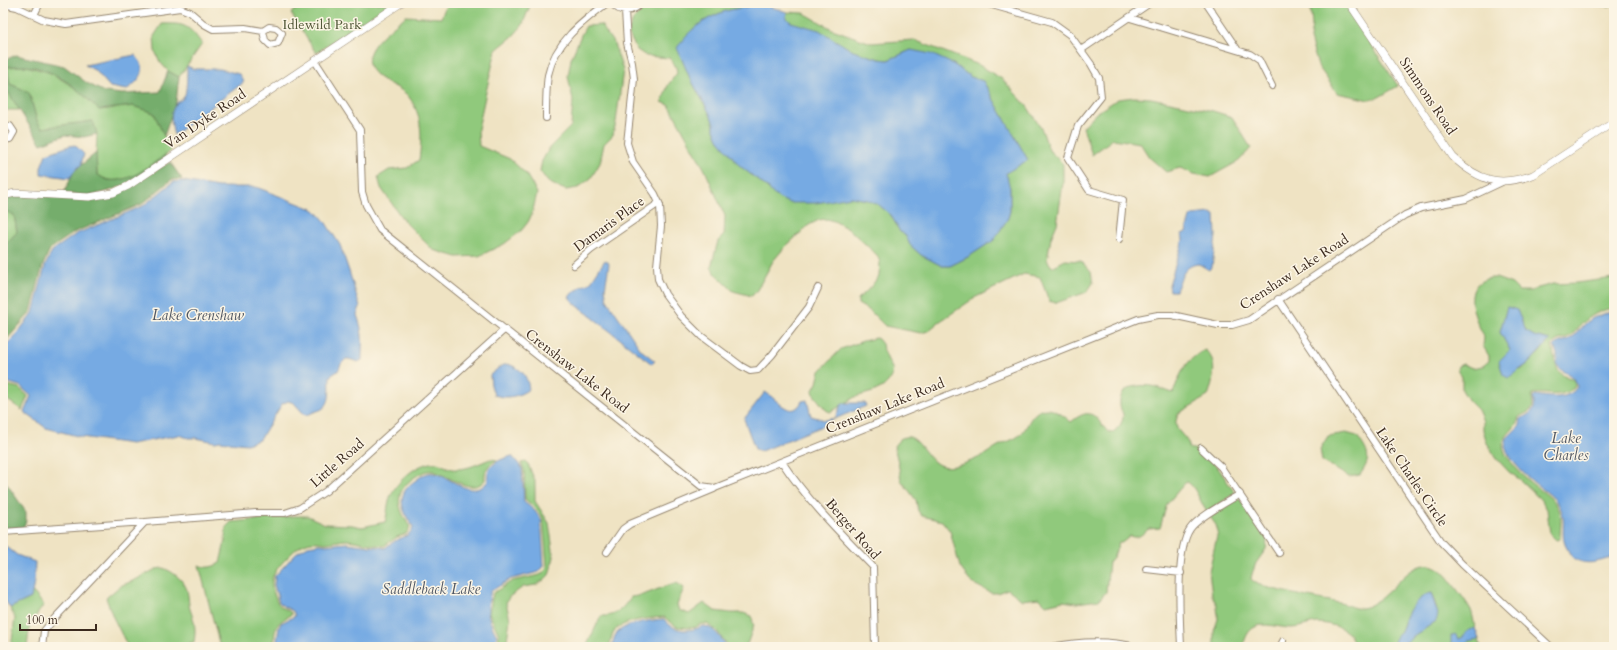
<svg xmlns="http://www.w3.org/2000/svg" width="1617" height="650" viewBox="0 0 1617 650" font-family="Cardo,serif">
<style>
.green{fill:#90c97c;stroke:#667a4d;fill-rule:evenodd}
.forest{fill:#74ad6c;stroke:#586c45}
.water{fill:#76aae3;stroke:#586a80}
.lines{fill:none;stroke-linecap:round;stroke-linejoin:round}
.minor-casing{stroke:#958670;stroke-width:8}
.tertiary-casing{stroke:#958670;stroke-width:8}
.minor{stroke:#fff;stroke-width:6}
.tertiary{stroke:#fff;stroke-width:7}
.labels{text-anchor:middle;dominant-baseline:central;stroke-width:3;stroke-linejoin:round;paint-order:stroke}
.park-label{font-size:14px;fill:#545a3a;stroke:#fcf5e5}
.street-label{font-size:14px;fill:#3b2a1e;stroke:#fcf5e5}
.water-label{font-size:15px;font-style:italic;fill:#505763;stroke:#fcf5e5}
</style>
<rect width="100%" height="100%" fill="#fcf5e5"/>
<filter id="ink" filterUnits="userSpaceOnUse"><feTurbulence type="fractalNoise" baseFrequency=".025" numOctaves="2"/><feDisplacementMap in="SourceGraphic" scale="8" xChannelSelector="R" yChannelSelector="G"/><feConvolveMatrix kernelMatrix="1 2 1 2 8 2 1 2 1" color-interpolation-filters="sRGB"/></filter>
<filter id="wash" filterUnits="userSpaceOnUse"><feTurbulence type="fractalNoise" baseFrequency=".012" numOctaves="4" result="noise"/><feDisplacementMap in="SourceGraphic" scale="16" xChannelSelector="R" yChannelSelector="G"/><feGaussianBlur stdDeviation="0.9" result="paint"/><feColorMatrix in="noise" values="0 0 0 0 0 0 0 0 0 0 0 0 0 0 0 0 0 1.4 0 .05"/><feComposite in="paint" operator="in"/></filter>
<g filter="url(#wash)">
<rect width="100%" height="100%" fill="#efe3c3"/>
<!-- green -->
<path class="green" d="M306 3H391L316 53 291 13Z
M447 3H531L522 26 512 37 496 50 486 92 478 129 479 146 510 159 526 174 537 193 532 214 528 222 521 231 504 244 479 256 457 257 433 250 404 221 381 188 378 177 389 170 407 168 419 160C422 138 423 116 409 97 404 90 391 85 383 80 347 58 387 32 406 16L441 18Z
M650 3H759C747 8 734 8 723 12 704 19 687 31 678 48L689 76 710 114 714 124V129L718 139 739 165 769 189 773 194 804 203 851 197 868 200 879 205 891 215 900 232 905 234 910 245 921 255 942 266H950L968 257 994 240 1008 218 1010 211V188L1005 173 1028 160 983 81 971 77 953 64 911 50 888 60 879 59 853 51 832 39 791 22 786 18 787 12 804 13 832 29 871 43 914 40 979 65 1002 79 1027 106 1042 130 1049 150 1063 164V183L1057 224 1051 238 1047 260 1052 267 1065 260 1081 261 1091 272 1093 283 1087 292 1056 303 1049 301 1040 277 1024 274 976 297 939 322 928 331 921 333 885 326 870 311 858 304V299L870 288 879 276 880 262 877 255 850 230 834 221 826 219 819 220 809 225 785 247 773 261 757 290 752 296 733 291 715 273 711 267 718 241 724 235 725 216 705 170 669 105 662 102 668 85 677 73 676 67 670 58 646 56 637 50 629 35V30L633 20Z
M1310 3H1344L1398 86 1379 97 1370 100 1337 93 1318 66 1310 39 1312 25Z
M1574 3H1614L1610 6 1577 5Z
M162 24C184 23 189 25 202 44L179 77 168 71 160 62 155 51 154 36Z
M601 25 614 44 623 70 616 122 613 135 604 144 600 163 591 178 578 188 566 190 558 187 548 182 540 171 542 161 550 147 571 126 573 100 568 76 571 59 581 35 586 26Z
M26 66 51 73 77 89 99 110 133 106 154 113 171 151C153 163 131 184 108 180 104 179 100 176 97 174L96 154 97 134 93 121 42 128 37 121 29 92 10 84 7 67Z
M3 84 20 110H3Z
M1134 97 1151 98 1213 111 1232 117 1251 148 1239 161 1210 177 1194 174 1180 168 1166 172 1149 157 1140 143 1113 139 1092 155 1083 127 1096 113 1118 99Z
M3 210 14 215 17 232 3 248Z
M1490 278H1496L1512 284 1519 291H1531L1538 288 1553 284 1576 283 1614 278V308C1604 309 1593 314 1585 321 1580 325 1577 331 1571 335 1565 340 1557 338 1552 345 1555 356 1553 369 1564 376 1567 377 1571 378 1574 379L1575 386 1574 388C1558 399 1549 392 1533 394 1530 399 1535 406 1531 410 1529 412 1522 415 1519 417 1517 429 1504 433 1503 446 1503 456 1526 480 1535 486 1544 493 1556 499 1560 512 1562 521 1560 529 1560 539L1556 540 1550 534 1547 509 1540 499 1519 479 1509 472 1497 459 1487 443 1483 430V421L1478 410 1469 401 1462 390V377L1457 369 1458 366 1463 364 1472 368 1483 366 1489 361V356L1483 346 1484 338 1483 334C1473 316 1461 284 1490 278ZM1507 307 1517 310 1526 331 1534 336 1550 340 1539 353 1521 370 1499 361 1510 350 1500 332Z
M876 338 878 339 882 344 883 350 893 370 892 375 888 382 883 387 873 392 855 397 834 410 830 412 826 410 814 395 813 390 817 383 820 371 841 349 863 341Z
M1205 350C1219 361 1213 381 1208 396L1179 413C1169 431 1186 433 1189 446L1188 448C1191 449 1195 449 1197 450 1213 455 1226 481 1235 493L1207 512C1201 504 1195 485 1187 482L1184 484 1167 504 1160 528 1149 529C1142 533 1139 540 1130 536L1123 542H1119L1114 556 1109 562 1106 592 1099 600 1077 603 1063 601 1046 605 1039 598 1022 600 1008 589 997 593H991L972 583 969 580 960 567 950 531 942 521 922 516 918 511 916 500 901 480 898 462 894 446C896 444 899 439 902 438 918 430 926 462 942 466 954 469 969 462 980 457 987 454 992 449 998 446 1005 442 1014 440 1020 435 1027 429 1029 418 1036 413 1048 403 1062 414 1071 422 1092 405 1095 417 1108 432H1113C1119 428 1124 421 1123 414 1122 411 1120 408 1120 405 1118 387 1138 384 1152 386 1158 387 1166 391 1173 393 1180 374 1186 359 1205 350Z
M3 384 19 388 28 396 22 410 3 397Z
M1346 433 1357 436C1369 453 1372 458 1360 475L1349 477 1322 461 1320 449 1328 436Z
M490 459 497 460C488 465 484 470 485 480 472 497 447 474 432 471 426 470 419 474 415 477 393 492 397 507 410 527L406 534 397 537 384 546C371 545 359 541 347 540 340 540 332 543 325 543 319 542 313 541 307 543 297 546 289 556 283 562 270 576 269 584 277 601 280 609 289 609 292 614 274 625 275 626 274 647H220L199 565C206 569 213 567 220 563L225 542 226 527 231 522 295 516H308L325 524 352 525 362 527 385 522C388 513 387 503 391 495 397 481 420 460 437 463 444 465 450 470 457 469 468 469 480 463 490 459Z
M526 462 528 464 535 481V501L549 523 554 557 549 575 544 580 536 585 523 587 509 597 506 603 510 619 506 647H497L499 635 489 613 493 593 512 581 540 575 546 570 547 567 543 519 536 509 525 499 524 470 521 463Z
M1239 498 1267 539 1266 549 1256 563 1252 574 1251 579C1258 588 1282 590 1293 594 1310 598 1327 600 1344 604 1350 606 1355 609 1361 608 1394 604 1417 532 1452 583 1459 592 1466 601 1471 610 1473 615 1474 623 1475 628 1470 630 1465 631 1463 637L1459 639 1456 635 1451 642 1454 647H1399L1436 621C1439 613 1435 601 1431 593 1424 593 1411 607 1408 613 1405 619 1404 625 1401 631 1399 636 1395 638 1394 644L1396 647H1352C1357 629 1329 623 1316 623 1308 624 1300 628 1291 628 1281 628 1264 622 1255 627 1247 631 1245 639 1243 647H1214V631L1218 619 1217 605 1212 595 1209 571 1218 532 1216 525 1210 517Z
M163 568C172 571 184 580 187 590 189 597 188 606 191 612 195 622 196 631 194 642L190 643 184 647H128L113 617 106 598 120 586 135 580 156 569Z
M677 583 684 588 677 605 679 610 689 614 704 603 715 611 731 613H743L752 616 753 624 754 625 746 647H729L716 630 707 624H701L696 627 690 628 677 627 664 617C652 618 621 620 614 632 611 636 611 642 609 647H586L601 616C616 617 623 608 631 597 647 596 661 586 677 583Z
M32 591 44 605 30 624 27 647H11L15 618 10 608 31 598Z
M1479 639 1481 647H1463L1468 641Z"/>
<!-- forest -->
<path class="forest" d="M16 55 64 66 87 83 104 92 122 94 160 92 168 71 179 77 176 102 164 136 154 113 133 106 99 110C79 90 56 69 26 66 19 66 13 66 7 67L10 84 29 92 37 121 42 128 93 121 97 134 84 137 65 135 41 144 3 84V61Z
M96 153 97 174C100 176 104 179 108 180 130 183 149 166 165 155L167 157C143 173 119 193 89 195 80 195 72 194 64 193L74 171Z
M170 162 182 179 171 180 142 204 75 232 50 249 43 265 31 312 3 344V247L17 232 14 215 3 210V199L15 196H114Z
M3 478 26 512V521L23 528 3 529Z"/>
<!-- water -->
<path class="water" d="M759 3 787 12 786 18 791 22 819 30 853 51 879 59 888 60 911 50 931 54 953 64 971 77 983 81 1028 160 1006 173 1010 188V211L1008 218 994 240 968 257 950 266H942L921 255 910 245 905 234 900 232 891 215 879 205 868 200 851 197 816 203H790L780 199 773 194 769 189 739 165 718 139 714 129V124L710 114 689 76 677 48C687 31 704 19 723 12 734 8 747 8 759 3Z
M135 55C149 70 141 80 126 90L110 87 96 71 85 65Z
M187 66 194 69H220L239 74 244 82 174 135C171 125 169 110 177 103 180 100 183 99 184 97 187 93 187 71 187 66Z
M75 145 84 154 81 165 74 171 70 178 41 174V167L46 154 69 146Z
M183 181 218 187H256L315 210 324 220 340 245 349 271 360 307 357 315C364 334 362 341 362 360L358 362 349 359H346L341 364 338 371 330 376C329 390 333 407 317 411 312 412 310 415 305 415L294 403 288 401 282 404 262 436 259 440 247 444 220 441 215 442 196 438H188L179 435 131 444 81 437 46 428 24 412 31 396 20 386 3 381V348L14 337 33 313 45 266 52 251 76 234 143 206 173 182Z
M1211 213 1215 215 1216 236 1212 267 1209 270 1199 264C1183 265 1181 279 1176 291H1170L1169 285 1183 240 1182 234 1186 232 1190 217 1192 215Z
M605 260 608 262 609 264 605 289 607 300 641 350 655 361 652 364 574 303 569 297 575 290H578L580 287 590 283Z
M1507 307 1517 310 1526 331 1534 336 1550 340 1529 363 1508 378 1503 375 1499 361 1510 350 1500 332Z
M1614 310V557C1600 561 1587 567 1573 558 1571 556 1569 553 1568 550 1558 536 1568 522 1560 507 1554 496 1546 492 1536 484 1524 475 1511 461 1505 447L1507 438 1520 425 1521 419C1531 412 1537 412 1533 398L1535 395C1548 397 1568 401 1577 387 1574 370 1567 379 1557 365V354L1554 346 1558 343 1572 338 1586 323 1593 318Z
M508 364C521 369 527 374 529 389 518 397 507 399 494 395L491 385 490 375 501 366Z
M765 392C776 398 792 422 802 401L807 400 811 416 825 420 835 418 841 405 845 403H865L866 406 825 423 822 426 761 451 755 449 744 419Z
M512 456 522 468 524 502 534 510 541 519 544 566 539 572 511 579 491 591C486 610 487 618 497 636L494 647H276L279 627 281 623 295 616 293 611 283 606 279 602 274 585 275 576 296 553 308 546 320 544 326 545 347 543 385 548C389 545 394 541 399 539 406 536 410 535 413 527 401 509 395 494 416 480 420 477 424 474 429 473 447 471 471 504 488 481 485 466 499 459 512 456Z
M3 544 17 555 35 562 34 583 31 598 10 608 3 597Z
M1431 593 1438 614 1436 621 1399 647H1395C1392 640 1398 636 1401 631 1404 625 1405 618 1408 613 1411 606 1423 594 1431 593Z
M664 619C671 629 683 632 695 629 698 629 700 626 704 626 714 627 722 639 727 647H612C613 642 614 636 617 633 625 623 652 620 664 619Z
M1475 628 1479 639 1468 641 1463 647H1454L1451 642V636L1455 634 1459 639 1463 637C1465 631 1470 630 1475 628Z"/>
</g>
<g filter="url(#ink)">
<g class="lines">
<!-- minor casing -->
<g class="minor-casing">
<path id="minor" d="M612 3C620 14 633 13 641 3
M985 3 1052 22 1070 35 1091 64 1099 78 1101 97 1078 126 1068 158 1089 190 1123 200 1119 239
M1206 3 1237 49
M3 4 17 7 44 20 66 24 180 8 190 12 204 24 213 29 245 28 263 31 269 27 276 28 282 33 278 43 270 45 265 40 263 31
M625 11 627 43 632 63 634 79 627 143 633 162 655 194 660 205 661 226 657 266 658 279 665 294 681 316 701 336 741 366 750 371 758 370 772 355 809 307 818 288
M34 15 40 3
M1130 18 1250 54 1259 60 1272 86
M1081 50 1150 3
M315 61 360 130 362 192 366 205 380 230 701 486 715 488 1138 319 1158 315H1172L1218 325H1232L1249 320 1405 215 1421 208 1466 199 1502 182
M546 118C546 104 546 89 548 75 555 42 582 22 607 3
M3 125 10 126 14 132 10 139 3 140
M574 265 591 250 659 203
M1278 299 1441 542 1462 564 1551 647
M1201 448 1221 467 1279 553
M782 462C807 500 841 534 873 567L875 647
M3 532 145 522
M607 552 623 529 630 524 714 489
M1146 569 1181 573
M42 647 44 631 54 619 145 522 256 513H285L300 508 326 491 504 330
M1052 647C1080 641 1108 640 1136 647
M1181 647C1180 620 1175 551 1190 529 1198 517 1227 502 1240 494
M1280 647 1283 641"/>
</g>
<!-- tertiary casing -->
<g class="tertiary-casing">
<path id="tertiary" d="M1349 3 1453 157C1479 181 1499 187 1533 175L1614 122
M3 196 15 193 89 197 113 193 128 186 401 3"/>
</g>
<!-- minor -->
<use href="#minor" class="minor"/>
<!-- tertiary -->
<use href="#tertiary" class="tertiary"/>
</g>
</g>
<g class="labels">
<!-- park labels -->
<g class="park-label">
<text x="322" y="24">Idlewild Park</text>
</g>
<!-- street labels -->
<g class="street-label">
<text transform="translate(1428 96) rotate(56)">Simmons Road</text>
<text transform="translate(205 119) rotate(-34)">Van Dyke Road</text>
<text transform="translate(609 224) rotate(-36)">Damaris Place</text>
<text transform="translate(1294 272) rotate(-33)">Crenshaw Lake Road</text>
<text transform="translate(577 371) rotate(38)">Crenshaw Lake Road</text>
<text transform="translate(885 406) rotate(-22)">Crenshaw Lake Road</text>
<text transform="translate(337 463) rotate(-41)">Little Road</text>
<text transform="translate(1412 477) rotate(56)">Lake Charles Circle</text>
<text transform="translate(853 529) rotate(49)">Berger Road</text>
</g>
<!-- water labels -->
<g class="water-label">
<text x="198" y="315">Lake Crenshaw</text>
<text x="1566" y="438">Lake<tspan x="1566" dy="17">Charles</tspan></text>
<text x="431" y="589">Saddleback Lake</text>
</g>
</g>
<!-- margin -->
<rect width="1617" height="650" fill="none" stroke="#fcf5e5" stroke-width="16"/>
<!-- scale -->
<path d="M20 624v6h76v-6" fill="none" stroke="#3b2a1e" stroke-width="2"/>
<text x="26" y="624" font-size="12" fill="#3b2a1e" stroke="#fcf5e5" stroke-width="3" paint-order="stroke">100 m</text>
</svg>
